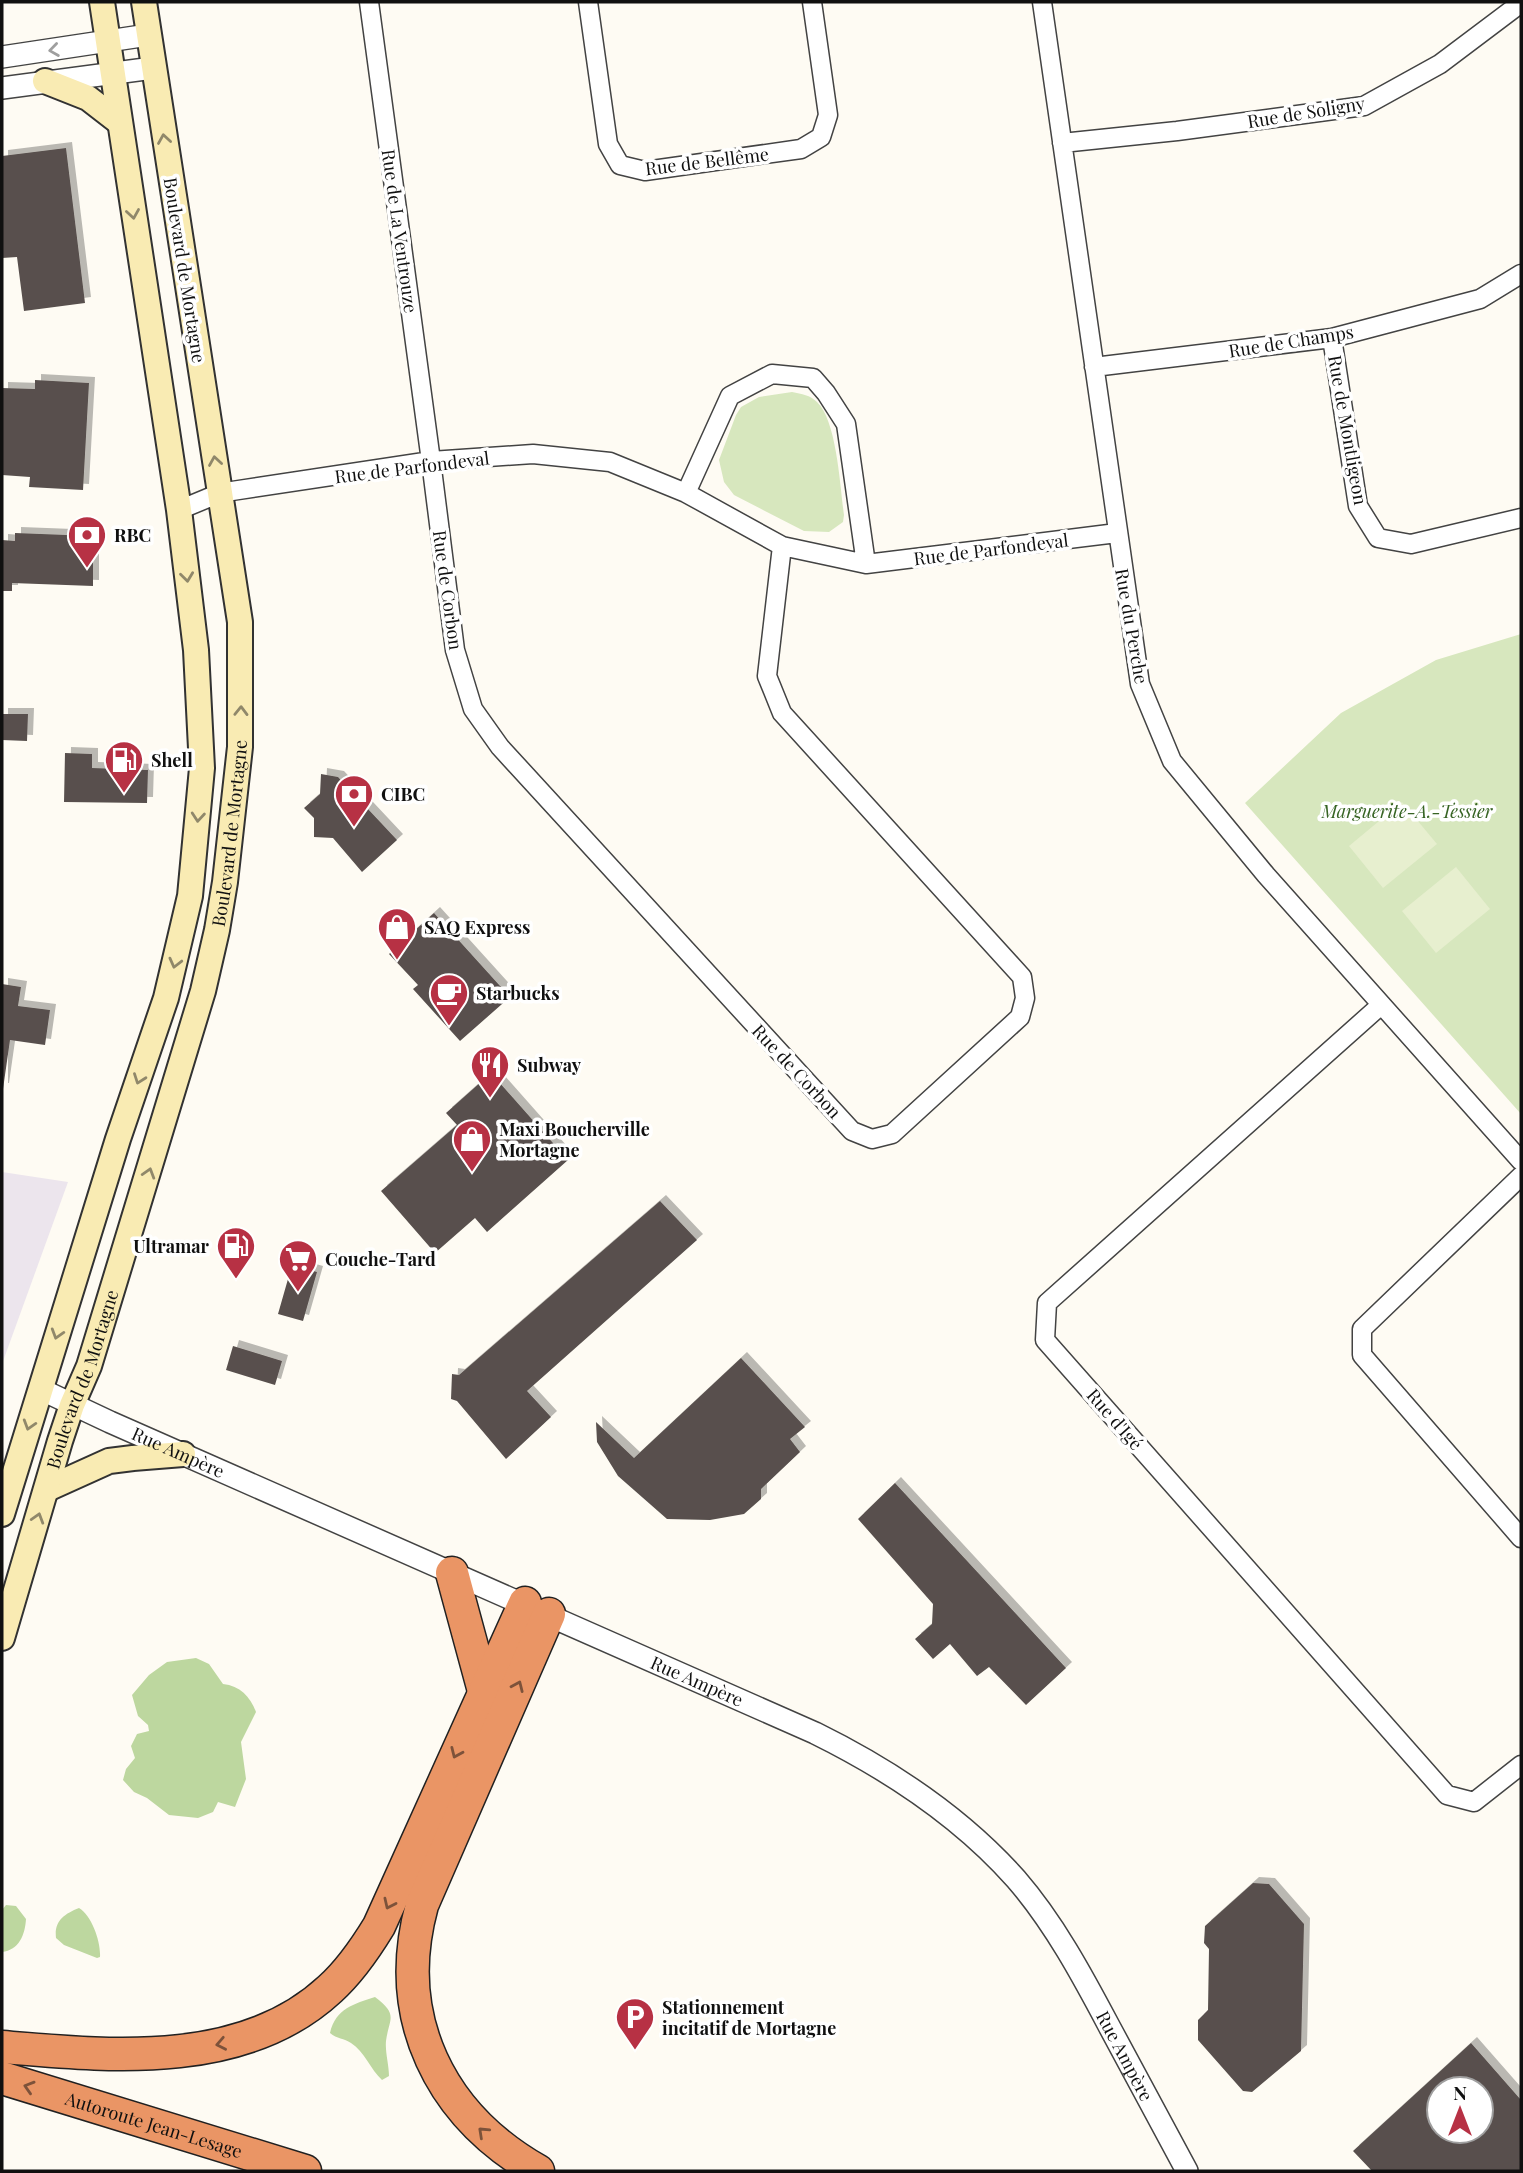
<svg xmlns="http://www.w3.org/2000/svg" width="1523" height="2173" viewBox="0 0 1523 2173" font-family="'Playfair Display',serif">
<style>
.industrial{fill:#ece5ed}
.green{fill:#d7e7be}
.forest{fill:#bdd79f}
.pitch{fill:#e7efcf}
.building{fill:#58504d;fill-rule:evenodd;filter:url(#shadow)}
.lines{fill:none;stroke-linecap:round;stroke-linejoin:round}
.minor-casing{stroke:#434343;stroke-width:21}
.tertiary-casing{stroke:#434343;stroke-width:24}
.secondary-casing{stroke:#323232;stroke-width:28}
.motorway-casing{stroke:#212121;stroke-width:35}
.minor{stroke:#fff;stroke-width:18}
.tertiary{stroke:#fff;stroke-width:21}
.secondary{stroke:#f9ebb3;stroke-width:24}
.motorway{stroke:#ea9565;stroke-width:32}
.oneway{stroke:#9f9f9f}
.oneway2{stroke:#90886a}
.oneway3{stroke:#7d523a}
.labels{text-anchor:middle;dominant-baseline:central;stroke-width:7;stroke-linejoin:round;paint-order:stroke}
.street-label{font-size:18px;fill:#101010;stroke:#fff}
.poi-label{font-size:18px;font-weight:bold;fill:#101010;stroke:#fff;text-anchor:start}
.park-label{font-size:18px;font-style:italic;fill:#376424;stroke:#fff}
</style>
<defs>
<filter id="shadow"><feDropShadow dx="6" dy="-6" stdDeviation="0" flood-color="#0004"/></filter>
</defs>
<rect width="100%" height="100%" fill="#fefbf3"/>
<!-- industrial -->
<path class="industrial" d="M2 1172 68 1182 2 1364Z"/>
<!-- green -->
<path class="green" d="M792 392C802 394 810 395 817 402 837 421 840 487 844 515L843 522 829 532 804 531 734 495 724 482 719 460 736 415 741 407 759 397Z
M1521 634V1114L1245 803 1341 713 1436 660Z"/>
<!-- forest -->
<path class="forest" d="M196 1658 209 1664 223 1684C240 1686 250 1696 256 1712L241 1742 246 1779 235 1807 218 1802 213 1812 198 1818 169 1815 147 1798 134 1792 123 1780 126 1769 135 1758 131 1746 137 1734 149 1731 148 1725 138 1716 132 1695 149 1675 167 1662Z
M6 1905 16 1906 26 1919C25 1935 19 1950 2 1952V1910Z
M79 1908C92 1916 101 1942 100 1957L97 1958 64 1945 56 1938C54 1921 64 1914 79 1908Z
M375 1997C399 2015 389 2018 386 2041 385 2052 389 2065 389 2076L382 2080C371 2070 364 2051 351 2043 344 2038 337 2039 330 2033 336 2008 354 2004 375 1997Z"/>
<!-- pitch -->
<path class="pitch" d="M1402 802 1437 844 1383 888 1349 846Z
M1456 867 1490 909 1436 953 1402 911Z"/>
<!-- building -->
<path class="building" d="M66 148 85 303 24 311 17 257 2 258V156Z
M35 380 89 383 83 490 29 487 30 477 2 475V388L35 389Z
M15 533 93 536V586L12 583V591H2V540L15 541Z
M2 714H28L27 741 2 740Z
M65 753 92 754V768L148 770 147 803 64 802Z
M321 774 338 777 397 840 362 872 333 838 314 837V818L304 808 320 794Z
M434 913 510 997 460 1041 413 989 418 985 389 954Z
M2 984 21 987 18 1006 50 1010 45 1045 10 1040 3 1089H2Z
M491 1073 568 1160 487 1232 475 1218 435 1253 381 1191 457 1125 446 1113Z
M660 1201 697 1240 527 1391 551 1417 506 1459 457 1401 451 1399 452 1374 459 1375Z
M292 1265 317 1272 303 1321 278 1314Z
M233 1346 282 1361 275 1385 226 1370Z
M741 1358 805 1427 790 1439 800 1452 761 1489V1499L744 1514 710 1520 667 1519 618 1476 597 1442 596 1422 634 1458Z
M895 1483 1066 1668 1026 1705 989 1667 977 1676 950 1644 933 1659 915 1639 932 1624 933 1604 858 1519Z
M1253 1883 1269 1884 1304 1924 1301 2051 1252 2092 1243 2091 1198 2040V2020L1208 2010 1209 1949 1204 1943 1205 1926Z
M1471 2043 1521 2100V2171H1372L1353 2151ZM1439 2089H1481V2131H1439Z"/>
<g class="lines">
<!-- minor casing -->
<g class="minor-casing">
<path id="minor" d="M369 2 431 461 455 650 473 709 500 747 852 1131 872 1139 892 1134 1020 1017 1025 998 1022 977 782 713 767 676 782 546
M588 2 608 144 620 165 645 171 801 149 821 137 828 115 812 2
M1042 2 1140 684 1172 761 1266 875 1521 1161
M1062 143 1177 131 1364 106 1440 64 1521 3
M1332 338 1358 506 1378 538 1411 544 1521 518
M1094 367 1332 338 1480 299 1521 274
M686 493 730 396 772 374 813 378 826 393 846 424 866 564
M179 510 220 493 232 491 431 461 533 454 610 462 686 493 782 546 866 564 1117 533
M1381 1005 1047 1303 1045 1340 1447 1795 1474 1802 1521 1765
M1521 1176 1362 1329V1355L1521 1538"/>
</g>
<!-- tertiary casing -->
<g class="tertiary-casing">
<g id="tertiary">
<path d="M2 57 148 35"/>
<path d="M2 88 153 68"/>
<path id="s1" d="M40 1389 110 1422 815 1733C890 1770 960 1816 1016 1879 1054 1923 1082 1975 1109 2026 1135 2075 1161 2123 1187 2171"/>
</g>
</g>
<!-- secondary casing -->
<g class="secondary-casing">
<g id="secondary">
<path d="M45 81 88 98 119 122"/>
<path d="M47 1489 109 1461 133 1458 183 1454"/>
<path d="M2 1514 118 1139 166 998 190 896 202 768 196 650 179 510 102 2"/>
<path id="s2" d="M2 1638 60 1441 72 1405 89 1366 203 991 217 930 225 882 240 747V622L144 2"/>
</g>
</g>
<!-- motorway casing -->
<g class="motorway-casing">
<g id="motorway">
<path d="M452 1573 484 1691"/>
<path d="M2 2047C110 2056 243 2070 330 1989 350 1971 365 1949 379 1926L525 1603"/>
<path id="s3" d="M2 2078 305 2171"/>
<path d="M538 2171C440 2115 391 2018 422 1905L549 1614"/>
</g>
</g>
<!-- minor -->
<use href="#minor" class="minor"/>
<!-- tertiary -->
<use href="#tertiary" class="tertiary"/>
<!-- secondary -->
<use href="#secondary" class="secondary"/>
<!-- motorway -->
<use href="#motorway" class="motorway"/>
</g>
<!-- one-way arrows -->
<defs><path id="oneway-chevron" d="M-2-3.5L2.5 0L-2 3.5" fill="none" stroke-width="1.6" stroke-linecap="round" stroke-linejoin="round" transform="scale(1.75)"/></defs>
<use class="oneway" href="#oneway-chevron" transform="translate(54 50) rotate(172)"/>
<g class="oneway2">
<use href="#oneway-chevron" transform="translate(164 139) rotate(-99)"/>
<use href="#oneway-chevron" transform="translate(133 214) rotate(81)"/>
<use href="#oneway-chevron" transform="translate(215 461) rotate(-99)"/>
<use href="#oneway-chevron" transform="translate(187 577) rotate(83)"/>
<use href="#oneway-chevron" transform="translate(241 711) rotate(-89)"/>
<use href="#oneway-chevron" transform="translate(198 817) rotate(95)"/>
<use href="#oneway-chevron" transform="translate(175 963) rotate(104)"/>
<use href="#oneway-chevron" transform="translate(139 1079) rotate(110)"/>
<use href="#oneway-chevron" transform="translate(149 1173) rotate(-73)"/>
<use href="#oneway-chevron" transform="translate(57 1334) rotate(107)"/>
<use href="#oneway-chevron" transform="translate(29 1425) rotate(107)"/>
<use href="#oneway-chevron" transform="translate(38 1518) rotate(-73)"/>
</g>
<g class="oneway3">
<use href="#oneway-chevron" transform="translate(518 1686) rotate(-66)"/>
<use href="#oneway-chevron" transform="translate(456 1753) rotate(114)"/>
<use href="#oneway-chevron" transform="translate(389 1904) rotate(115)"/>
<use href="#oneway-chevron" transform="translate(221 2044) rotate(169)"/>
<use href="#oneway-chevron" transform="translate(29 2087) rotate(-163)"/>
<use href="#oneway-chevron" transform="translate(483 2132) rotate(-137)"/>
</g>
<!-- icons -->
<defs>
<g id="bank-pin" transform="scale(2.0125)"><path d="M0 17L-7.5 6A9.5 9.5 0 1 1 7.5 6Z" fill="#b73144" stroke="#fff"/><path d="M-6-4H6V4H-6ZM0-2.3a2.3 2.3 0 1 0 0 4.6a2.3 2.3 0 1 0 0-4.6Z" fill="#fff"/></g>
<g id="fuel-pin" transform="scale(2.0125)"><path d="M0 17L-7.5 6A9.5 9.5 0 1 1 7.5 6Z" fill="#b73144" stroke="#fff"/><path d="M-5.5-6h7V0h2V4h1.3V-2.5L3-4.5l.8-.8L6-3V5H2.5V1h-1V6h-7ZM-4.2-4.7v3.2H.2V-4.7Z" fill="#fff"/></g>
<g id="shop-pin" transform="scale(2.0125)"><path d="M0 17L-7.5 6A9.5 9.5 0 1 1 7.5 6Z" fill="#b73144" stroke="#fff"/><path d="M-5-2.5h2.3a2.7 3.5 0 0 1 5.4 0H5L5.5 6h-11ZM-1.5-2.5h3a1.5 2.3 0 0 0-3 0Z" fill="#fff"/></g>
<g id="cafe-pin" transform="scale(2.0125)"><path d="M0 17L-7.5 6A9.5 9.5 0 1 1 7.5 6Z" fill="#b73144" stroke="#fff"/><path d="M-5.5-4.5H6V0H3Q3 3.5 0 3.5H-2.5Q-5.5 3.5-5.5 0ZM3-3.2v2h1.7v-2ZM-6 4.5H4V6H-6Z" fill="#fff"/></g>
<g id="restaurant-pin" transform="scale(2.0125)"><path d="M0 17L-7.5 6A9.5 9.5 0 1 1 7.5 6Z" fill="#b73144" stroke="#fff"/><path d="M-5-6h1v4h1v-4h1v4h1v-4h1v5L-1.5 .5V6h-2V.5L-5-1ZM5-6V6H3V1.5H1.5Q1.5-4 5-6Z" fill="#fff"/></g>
<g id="supermarket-pin" transform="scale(2.0125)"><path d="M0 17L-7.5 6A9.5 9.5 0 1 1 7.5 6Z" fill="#b73144" stroke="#fff"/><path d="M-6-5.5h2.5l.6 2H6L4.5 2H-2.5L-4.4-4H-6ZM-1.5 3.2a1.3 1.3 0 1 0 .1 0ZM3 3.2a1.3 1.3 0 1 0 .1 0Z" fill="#fff"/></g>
<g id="parking-pin" transform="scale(2.0125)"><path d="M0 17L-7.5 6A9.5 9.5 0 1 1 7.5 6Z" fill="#b73144" stroke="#fff"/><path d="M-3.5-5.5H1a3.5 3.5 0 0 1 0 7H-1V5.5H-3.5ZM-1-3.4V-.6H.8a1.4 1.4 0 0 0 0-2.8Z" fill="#fff"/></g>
</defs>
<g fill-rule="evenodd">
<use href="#bank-pin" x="87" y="535"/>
<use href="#fuel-pin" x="124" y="760"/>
<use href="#bank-pin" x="354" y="794"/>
<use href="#shop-pin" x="397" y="927"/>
<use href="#cafe-pin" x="449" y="993"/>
<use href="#restaurant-pin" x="490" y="1065"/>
<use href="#shop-pin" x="472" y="1139"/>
<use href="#fuel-pin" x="236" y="1246"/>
<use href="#supermarket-pin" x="298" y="1259"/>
<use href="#parking-pin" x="635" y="2017"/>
</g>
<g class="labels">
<!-- street labels -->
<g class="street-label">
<text transform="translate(1306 112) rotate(-9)">Rue de Soligny</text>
<text transform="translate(707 161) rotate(-7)">Rue de Bellême</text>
<text transform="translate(400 231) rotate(82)">Rue de La Ventrouze</text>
<text transform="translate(185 270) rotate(81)">Boulevard de Mortagne</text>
<text transform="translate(1291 341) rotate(-9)">Rue de Champs</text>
<text transform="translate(1348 430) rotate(80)">Rue de Montligeon</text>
<text transform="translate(412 467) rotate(-7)">Rue de Parfondeval</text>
<text transform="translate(991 549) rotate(-7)">Rue de Parfondeval</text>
<text transform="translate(448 590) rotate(82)">Rue de Corbon</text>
<text transform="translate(1132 626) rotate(80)">Rue du Perche</text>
<text stroke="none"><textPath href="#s2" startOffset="838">Boulevard de Mortagne</textPath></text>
<text transform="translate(797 1071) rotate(47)">Rue de Corbon</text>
<text stroke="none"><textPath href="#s2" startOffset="271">Boulevard de Mortagne</textPath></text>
<text transform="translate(1115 1419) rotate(49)">Rue d'Igé</text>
<text stroke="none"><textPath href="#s1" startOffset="152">Rue Ampère</textPath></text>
<text stroke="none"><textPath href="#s1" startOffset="719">Rue Ampère</textPath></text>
<text stroke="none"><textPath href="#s1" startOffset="1306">Rue Ampère</textPath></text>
<text stroke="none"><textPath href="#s3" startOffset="159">Autoroute Jean-Lesage</textPath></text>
</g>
<!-- poi labels -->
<g class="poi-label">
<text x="114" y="535">RBC</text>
<text x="151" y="760">Shell</text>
<text x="381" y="794">CIBC</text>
<text x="424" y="927">SAQ Express</text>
<text x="476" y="993">Starbucks</text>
<text x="517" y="1065">Subway</text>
<text x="499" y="1129">Maxi Boucherville<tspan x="499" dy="21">Mortagne</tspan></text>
<text x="209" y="1246" text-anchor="end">Ultramar</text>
<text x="325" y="1259">Couche-Tard</text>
<text x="662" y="2007">Stationnement<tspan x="662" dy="21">incitatif de Mortagne</tspan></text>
</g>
<!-- park labels -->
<g class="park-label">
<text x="1407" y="811">Marguerite-A.-Tessier</text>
</g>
</g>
<!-- border -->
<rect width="1523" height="2173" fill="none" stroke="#101010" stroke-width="7"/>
<!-- north arrow -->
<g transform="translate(1460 2110)"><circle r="33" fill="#ffffff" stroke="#9f9f9f" stroke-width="2"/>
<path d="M0-5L12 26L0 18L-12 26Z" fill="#b73144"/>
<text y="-10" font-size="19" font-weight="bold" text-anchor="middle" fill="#101010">N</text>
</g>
</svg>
